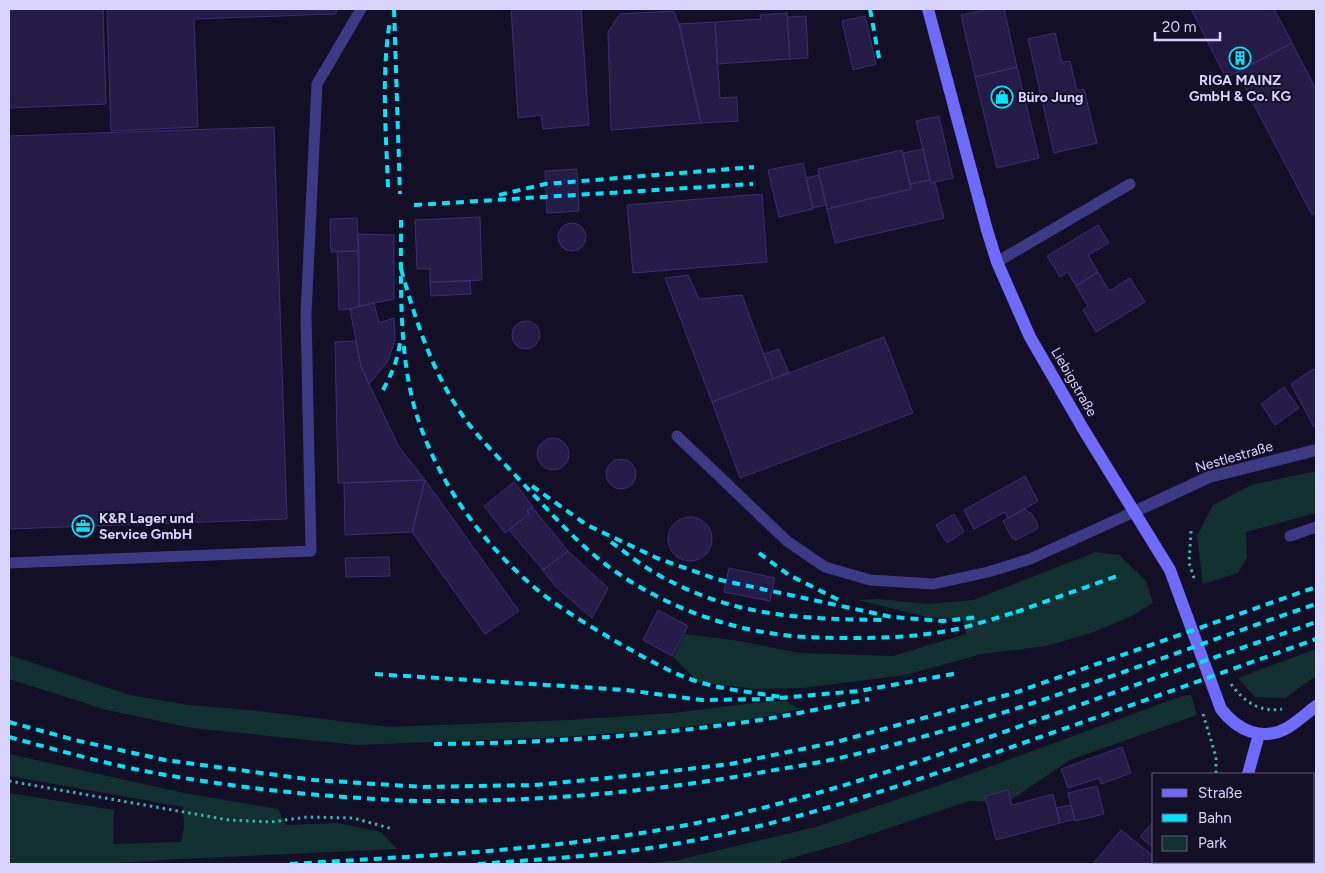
<svg xmlns="http://www.w3.org/2000/svg" width="1325" height="873" viewBox="0 0 1325 873" font-family="Figtree,sans-serif">
<style>
.green{fill:#12302f}
.building{fill:#241b47;stroke:#3b2d73}
.lines{fill:none;stroke-linecap:round;stroke-linejoin:round}
.path{stroke:#2fb8b0;stroke-width:3;stroke-dasharray:2.5 4;stroke-linecap:butt}
.lane{stroke:#3d3a85;stroke-width:11}
.street{stroke:#3d3a85;stroke-width:12}
.secondary{stroke:#6f6bff;stroke-width:12}
.rail{stroke:#00e5ff;stroke-width:4;stroke-dasharray:8 6;stroke-linecap:butt}
.labels{text-anchor:middle;dominant-baseline:central;stroke-width:4;stroke-linejoin:round;paint-order:stroke}
.poi-label{font-size:14px;font-weight:bold;fill:#d9d4ff;stroke:#130f26;text-anchor:start}
.street-label{font-size:14px;fill:#d9d4ff;stroke:#130f26}
</style>
<rect width="100%" height="100%" fill="#130f26"/>
<!-- green -->
<path class="green" d="M1316 471V513L1246 532 1247 558 1238 573 1203 584 1197 536 1213 505 1251 485Z
M1096 552 1119 555 1146 581 1153 603 1130 617 1091 633 1046 646 982 654 905 675 803 688 755 689 698 682 673 657 685 634 739 641 799 653 893 656 966 634 963 619 927 617 857 600 879 599 928 604 973 600Z
M1316 649V676L1285 698 1255 697 1238 678Z
M9 655 130 695 189 705 258 711 388 727 569 720 672 713 754 703 785 701 800 709 759 718 659 730 561 737 357 745 192 728 107 710 9 679Z
M1191 695 1197 715 1070 760 1008 802 969 801 845 843 781 861V864H639L674 861 819 826 951 781 1182 696Z
M9 754 184 793 278 809 286 825 338 823 381 832 397 849 181 859 103 864H9V793L114 810 113 844 181 842 184 827 183 807 9 776Z"/>
<!-- building -->
<path class="building" d="M9 9H103L106 104 9 108Z
M107 9H338L335 14 194 19 198 127 111 131Z
M511 9H581L589 125 543 129 541 115 518 118Z
M989 9H1004L1017 67 975 77 961 15Z
M1191 9H1274L1292 43 1226 78Z
M674 11 679 24 701 123 611 130 608 32 620 14Z
M787 13 790 59 717 64 715 22 761 19 760 15Z
M806 16 808 58 790 59 787 17Z
M865 16 876 64 853 70 842 21Z
M715 22 720 98 737 97 738 121 701 123 679 24Z
M1055 33 1062 62 1070 61 1077 91 1084 89 1097 143 1054 153 1028 39Z
M1292 43 1316 89V212L1312 215 1237 72Z
M1017 67 1039 158 997 168 975 77Z
M939 116 953 178 931 183 916 121Z
M274 127 287 519 9 529V136Z
M923 149 930 180 910 184 903 153Z
M902 150 911 189 827 209 818 169Z
M803 163 813 209 779 217 768 170Z
M577 169 579 211 547 213 545 171Z
M819 175 826 205 813 208 806 178Z
M930 180 931 183 935 182 944 218 835 243 827 209 911 189 910 184Z
M762 194 767 262 633 273 627 205Z
M480 217 482 280 430 282V269H417L415 220Z
M357 218 359 251 331 252 330 219Z
M558 237a14 14 0 1 1 28 0a14 14 0 1 1-28 0Z
M1098 225 1109 243 1088 255 1098 272 1076 286 1068 272 1060 277 1047 256Z
M358 234 394 235V299L359 306Z
M337 251H359V306L350 309 339 310Z
M1098 272 1109 291 1130 278 1145 302 1096 332 1083 310 1088 306 1076 286Z
M688 275 699 299 742 295 773 379 712 402 665 278Z
M470 281 471 294 431 296 430 282Z
M374 303 379 323 394 318 395 340 388 361 369 384 361 367 350 309Z
M512 335a14 14 0 1 1 28 0a14 14 0 1 1-28 0Z
M884 337 913 413 740 478 712 402Z
M356 341 361 367 399 447 425 480 338 483 335 342Z
M779 349 789 373 773 379 764 354Z
M1313 369 1316 372V426L1314 427 1291 384Z
M1284 387 1299 408 1275 425 1261 404Z
M537 454a16 16 0 1 1 32 0a16 16 0 1 1-32 0Z
M606 474a15 15 0 1 1 30 0a15 15 0 1 1-30 0Z
M1025 476 1038 501 1008 518 1005 512 974 529 964 510Z
M425 480 519 611 485 634 412 532Z
M425 480 412 532 345 535 344 483Z
M514 482 533 507 527 511 529 514 505 533 484 506Z
M532 507 568 551 543 570 509 530 529 514 527 511Z
M1025 509 1028 512 1031 513 1038 525 1037 529 1016 540 1012 538 1003 521Z
M954 514 964 532 947 543 936 525Z
M668 539a22 22 0 1 1 44 0a22 22 0 1 1-44 0Z
M568 551 608 588 592 618 555 586 543 570Z
M389 557 390 576 346 577 345 558Z
M729 568 775 578 770 601 724 592Z
M658 610 688 626 672 656 643 640Z
M1122 747 1131 773 1101 784 1099 778 1068 788 1061 769Z
M1097 786 1104 814 1075 821 1068 793Z
M1008 790 1012 805 1053 794 1060 823 996 840 985 796Z
M1071 805 1075 819 1060 823 1056 808Z
M1154 821V848L1140 837Z
M1121 830 1154 857V862H1159L1162 864H1093Z"/>
<g class="lines">
<!-- path -->
<path class="path" d="M1191 531 1189 563 1195 581
M1231 684C1243 701 1260 713 1282 709
M1203 714 1216 757V774
M9 781 229 820 271 822 307 817 353 818 393 829"/>
<!-- lane -->
<path class="lane" d="M997 262 1130 184
M677 436 787 541 825 567 870 580 933 584 988 572 1030 559 1134 512
M1290 536 1316 527
M9 563 311 551 306 314 317 84 361 9"/>
<!-- street -->
<path class="street" d="M1134 512 1209 477 1316 450"/>
<!-- secondary -->
<path class="secondary" d="M928 9 987 230 997 262 1030 337 1085 432 1170 570 1221 709C1237 730 1262 742 1287 728 1297 722 1307 713 1316 706
M1248 774 1259 734
M1200 864 1202 862"/>
<!-- rail -->
<path class="rail" d="M394 9 400 194
M870 9 880 63
M388 187C386 132 381 75 390 20
M499 195 545 184 754 167
M414 205 753 184
M401 220C401 282 398 359 418 419 440 486 485 547 540 592 565 612 595 629 622 645 644 657 667 671 690 679 720 690 754 692 786 698
M401 269C418 328 436 385 476 433 492 452 511 470 528 489 554 516 579 545 609 567 657 602 717 626 776 634 802 638 830 638 857 638 890 638 924 636 957 629 979 624 1001 616 1023 610
M383 390C391 375 398 360 400 342
M532 486 587 525 657 558 716 579 892 617 943 621 979 617
M611 542C629 555 647 570 668 580 738 617 806 619 883 620
M759 553 789 575 839 600
M1016 612 1120 575
M375 674 626 690 702 700 769 699 859 691 958 673
M9 722 75 740 165 760 314 780 423 787 536 785 637 775 730 764 836 742 927 717 1014 693 1316 587
M9 737C61 751 113 766 166 775 230 786 295 794 360 798 380 799 400 801 420 801 537 802 654 792 769 771 791 767 813 764 835 759 1000 722 1157 658 1316 604
M434 744C543 743 652 736 760 720 797 714 833 706 869 699
M290 864C436 855 586 849 729 816 842 790 951 751 1060 712 1145 681 1231 652 1316 622
M478 864C542 859 606 856 669 845 791 824 907 784 1023 743 1121 709 1219 674 1316 639"/>
</g>
<!-- icons -->
<defs>
<g id="building-ring" transform="scale(1.125)"><circle r="9.5" fill="#130f26" stroke="#00e5ff" stroke-width="1.5"/><path d="M-4-6H4V6H1V3H-1V6H-4ZM-2.5-4.3h1.7v1.8h-1.7ZM.8-4.3h1.7v1.8H.8ZM-2.5-1h1.7V.8h-1.7ZM.8-1h1.7V.8H.8Z" fill="#00e5ff"/></g>
<g id="shop-ring" transform="scale(1.125)"><circle r="9.5" fill="#130f26" stroke="#00e5ff" stroke-width="1.5"/><path d="M-5-2.5h2.3a2.7 3.5 0 0 1 5.4 0H5L5.5 6h-11ZM-1.5-2.5h3a1.5 2.3 0 0 0-3 0Z" fill="#00e5ff"/></g>
<g id="office-ring" transform="scale(1.125)"><circle r="9.5" fill="#130f26" stroke="#00e5ff" stroke-width="1.5"/><path d="M-6-3h4V-5.5h4V-3h4V5H-6ZM-1-4.5V-3h2v-1.5ZM-6 0V1H6V0Z" fill="#00e5ff"/></g>
</defs>
<g fill-rule="evenodd">
<use href="#building-ring" x="1240" y="58"/>
<use href="#shop-ring" x="1002" y="97"/>
<use href="#office-ring" x="83" y="526"/>
</g>
<g class="labels">
<!-- poi labels -->
<g class="poi-label">
<text x="1240" y="80" text-anchor="middle">RIGA MAINZ<tspan x="1240" dy="16">GmbH &amp; Co. KG</tspan></text>
<text x="1018" y="97">Büro Jung</text>
<text x="99" y="518">K&amp;R Lager und<tspan x="99" dy="16">Service GmbH</tspan></text>
</g>
<!-- street labels -->
<g class="street-label">
<text transform="translate(1074 382) rotate(60)">Liebigstraße</text>
<text transform="translate(1234 457) rotate(-16)">Nestlestraße</text>
</g>
</g>
<!-- border -->
<rect width="1325" height="873" fill="none" stroke="#d9d4ff" stroke-width="20"/>
<!-- legend -->
<rect x="1152" y="773" width="162" height="90" fill="#130f26" stroke="#625e7d"/>
<rect x="1162" y="789" width="25" height="8" fill="#6f6bff" stroke="#625e7d"/>
<text x="1198" y="798" font-size="15" fill="#d9d4ff">Straße</text>
<rect x="1162" y="814" width="25" height="8" fill="#00e5ff" stroke="#625e7d"/>
<text x="1198" y="823" font-size="15" fill="#d9d4ff">Bahn</text>
<rect x="1162" y="836" width="25" height="15" fill="#12302f" stroke="#625e7d"/>
<text x="1198" y="848" font-size="15" fill="#d9d4ff">Park</text>
<!-- scale -->
<path d="M1155 32v8h65v-8" fill="none" stroke="#d9d4ff" stroke-width="2.5"/>
<text x="1162" y="32" font-size="15" fill="#d9d4ff" stroke="#130f26" stroke-width="4" paint-order="stroke">20 m</text>
</svg>
